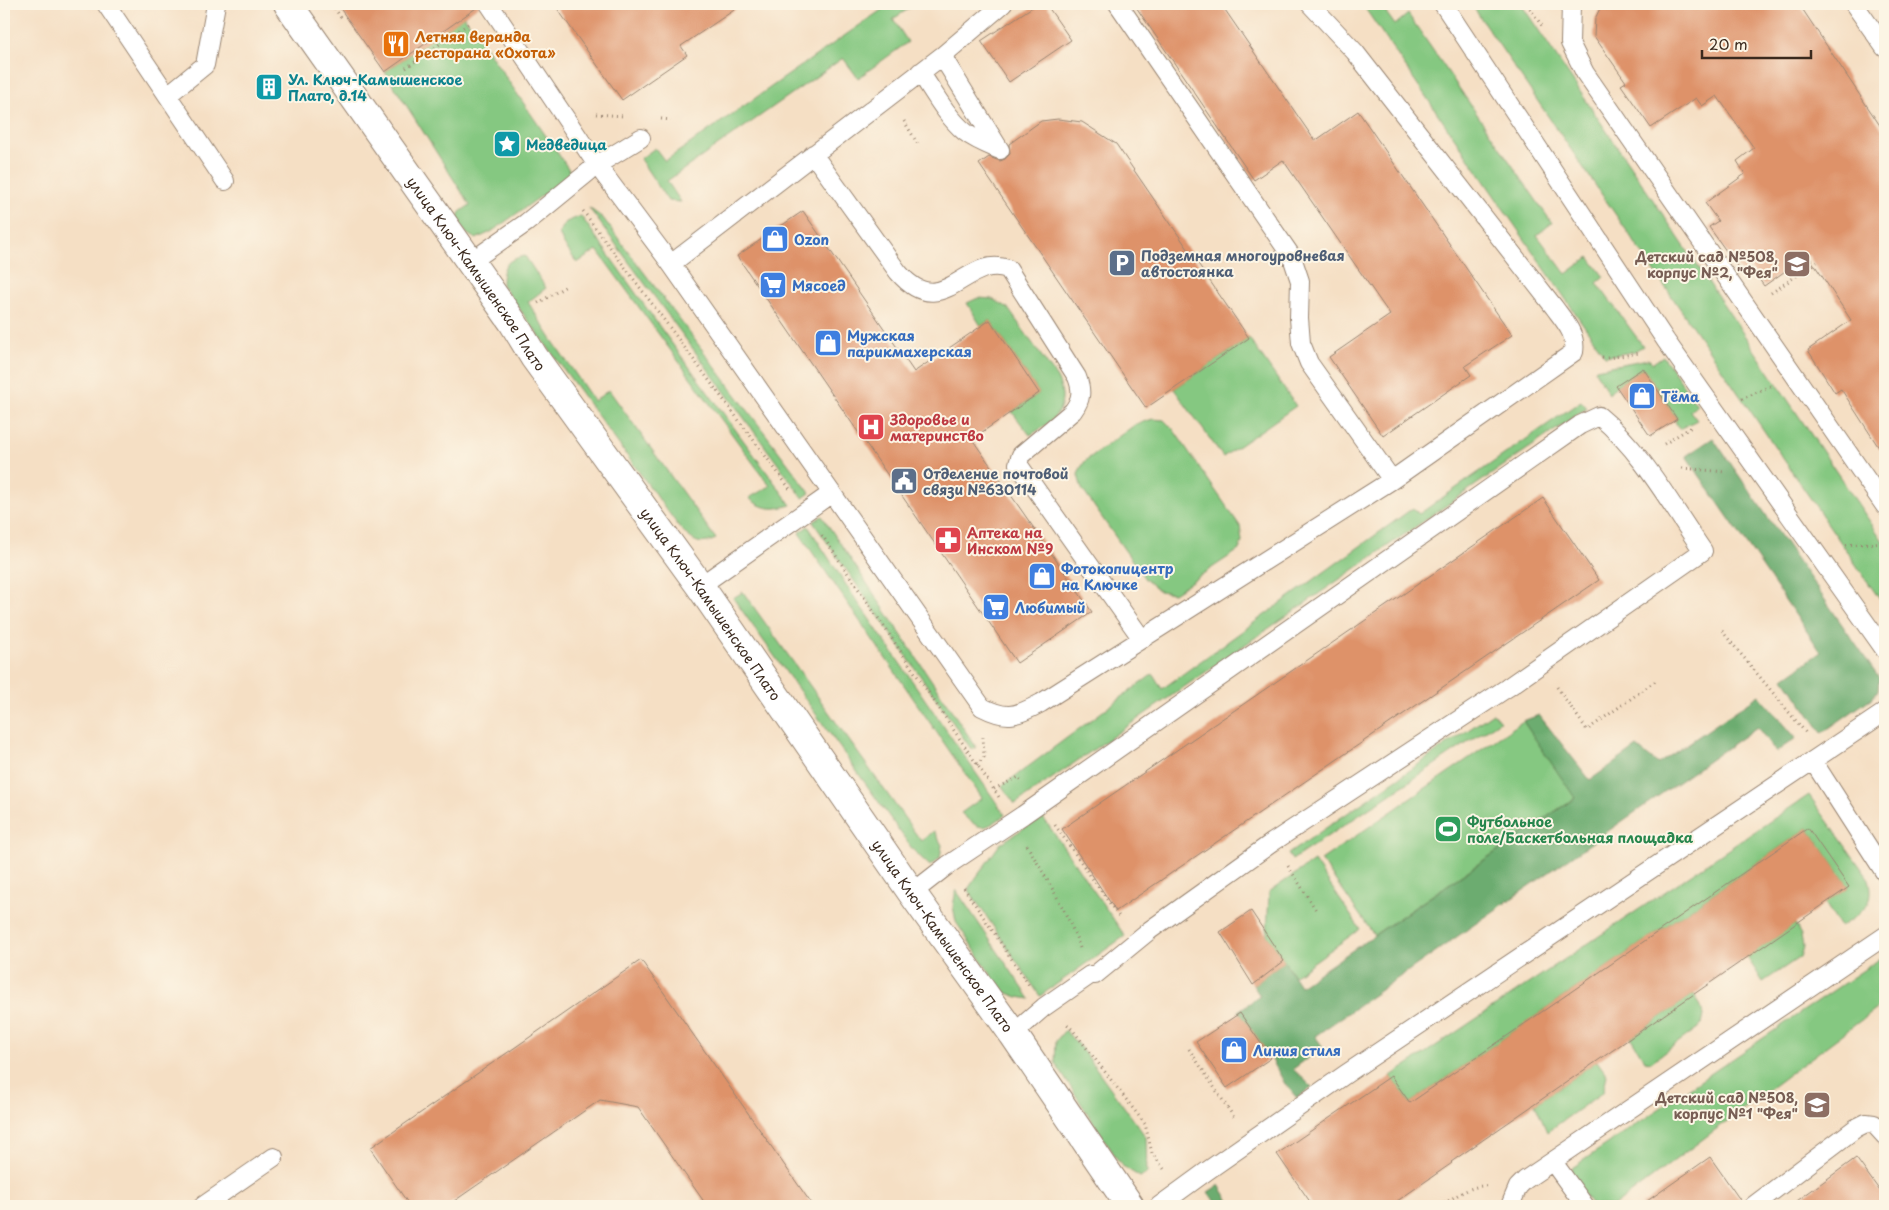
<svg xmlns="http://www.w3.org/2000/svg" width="1889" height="1210" viewBox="0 0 1889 1210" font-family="'Playpen Sans',sans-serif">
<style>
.green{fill:#85c881;stroke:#607950}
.forest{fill:#6cac6f;stroke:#546b46}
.building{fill:#de9269}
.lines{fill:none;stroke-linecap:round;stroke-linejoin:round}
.service-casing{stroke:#988471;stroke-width:20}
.tertiary-casing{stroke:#988471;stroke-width:30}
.path{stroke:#988471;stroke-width:3;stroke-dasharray:1 4;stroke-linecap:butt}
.service{stroke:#fff;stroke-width:18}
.tertiary{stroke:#fff;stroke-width:28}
.labels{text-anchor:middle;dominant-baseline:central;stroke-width:4;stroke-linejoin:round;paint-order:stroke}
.food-label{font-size:14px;font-weight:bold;fill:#c56008;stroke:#fcf5e5;text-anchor:start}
.culture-label{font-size:14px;font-weight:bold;fill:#0d838f;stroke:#fcf5e5;text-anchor:start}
.shop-label{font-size:14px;font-weight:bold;fill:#366cbe;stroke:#fcf5e5;text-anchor:start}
.service-label{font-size:14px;font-weight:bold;fill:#4e5e75;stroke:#fcf5e5;text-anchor:start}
.education-label{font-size:14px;font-weight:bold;fill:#785e54;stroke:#fcf5e5;text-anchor:end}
.street-label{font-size:14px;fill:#3b2a1e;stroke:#fcf5e5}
.health-label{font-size:14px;font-weight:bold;fill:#be3a42;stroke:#fcf5e5;text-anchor:start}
.leisure-label{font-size:14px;font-weight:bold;fill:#27864d;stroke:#fcf5e5;text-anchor:start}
</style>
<rect width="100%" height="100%" fill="#fcf5e5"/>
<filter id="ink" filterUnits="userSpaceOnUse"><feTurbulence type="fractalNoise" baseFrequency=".02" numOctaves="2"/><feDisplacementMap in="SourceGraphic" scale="10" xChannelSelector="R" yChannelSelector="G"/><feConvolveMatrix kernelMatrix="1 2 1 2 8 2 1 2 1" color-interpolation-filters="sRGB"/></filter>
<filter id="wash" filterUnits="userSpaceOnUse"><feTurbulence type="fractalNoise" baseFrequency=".0096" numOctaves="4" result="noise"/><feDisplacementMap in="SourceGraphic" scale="20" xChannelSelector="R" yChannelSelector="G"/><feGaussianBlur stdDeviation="1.12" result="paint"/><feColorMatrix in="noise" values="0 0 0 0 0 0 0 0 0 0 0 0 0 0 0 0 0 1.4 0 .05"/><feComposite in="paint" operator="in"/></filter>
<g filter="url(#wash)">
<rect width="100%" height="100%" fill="#f5dfc4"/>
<!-- green -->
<path class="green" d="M890 4H916L893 19 908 42 858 78 843 58 667 181 681 202 668 201 640 159 655 148 665 161Z
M1362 4H1380L1395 25 1408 14 1552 223 1537 235 1566 274 1589 257 1604 277 1597 283 1643 346 1633 352 1605 356Z
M1471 4H1521L1885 544V607Z
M464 16 572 174 491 232 476 239 466 233 457 219 460 212 470 205 385 72Z
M589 208 603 218 810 493 803 498Z
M581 216 662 330 791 505C774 510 763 510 749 498L770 486 597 250 577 263 563 243 559 233 566 222Z
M525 256 546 288 528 302 550 337 594 401 609 390 716 539C698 547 693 541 680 528L502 285C502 265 506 260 525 256Z
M978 298 992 299 1007 307 1057 378C1071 407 1054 422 1030 435L1012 412 1039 393 990 320 981 326 967 303Z
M1249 338 1296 406 1223 457 1174 389Z
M1663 356 1697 405 1690 411 1697 420 1679 429 1675 421 1677 419 1643 368 1616 386 1609 394 1595 371 1596 369 1648 359 1653 363Z
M1581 401 1587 408 1015 804 1002 786 1153 674 1162 689 1413 508 1419 514Z
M1153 419 1164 420 1173 429 1240 526 1242 541 1239 550 1174 593 1159 591 1145 579 1082 489 1078 475 1079 471 1085 461 1136 424Z
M822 516 976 747 972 750 813 522Z
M808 526 850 591 1005 815C984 830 981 832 961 813L982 798 799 533Z
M743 592 921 841 934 831 942 845 940 858 930 866 913 850 733 598Z
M1493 713 1500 721 1292 860 1288 854Z
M1523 721 1576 797 1374 935 1321 860Z
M1809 795 1869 879C1877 906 1860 913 1840 927L1825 903 1849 887 1808 828 1410 1103 1391 1076Z
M1042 816 1125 936 1040 996 968 889 1000 844Z
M1314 861 1360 929 1294 976 1267 935 1269 892Z
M956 890 1030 999 1018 997 1002 991 956 922 953 906Z
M1795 924 1801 935 1803 947 1800 957 1763 982 1747 957Z
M1885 957V1004L1884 1003 1614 1206H1593L1570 1176 1572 1168 1881 958Z
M1694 994 1704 1015 1702 1025 1651 1062 1645 1061 1631 1038Z
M1065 1030 1085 1053 1146 1137 1147 1173 1140 1177 1121 1165 1055 1063 1056 1041Z
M1597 1061 1607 1075 1603 1092 1547 1132 1535 1104Z"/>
<!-- forest -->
<path class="forest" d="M1713 438 1879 678 1878 690 1873 697 1822 733 1784 678 1821 652 1686 456Z
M1759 695 1796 738 1776 752 1757 727 1315 1036 1323 1047 1293 1069 1312 1087 1297 1098 1285 1084 1271 1058 1238 1011 1260 996 1253 985 1284 961 1300 986 1575 798 1523 721 1539 715 1590 780 1637 747 1658 764Z
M1219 1185 1231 1204 1233 1206H1218L1208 1192Z"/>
<g id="blocks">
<!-- building -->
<path class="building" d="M337 4H479V6L385 72Z
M554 4H743L681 46 687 55 622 100Z
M1037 4H1046L1071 40 1009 82 981 41Z
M1134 4H1221L1315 141 1358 111 1512 335 1465 366 1471 375 1383 436 1329 357 1390 315 1283 160 1254 180Z
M1602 4H1799L1885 133V457L1841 389 1835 393 1808 350 1851 320 1808 255 1764 286 1750 267 1742 273 1709 227 1718 221 1705 203 1745 174 1737 161 1754 148 1717 96 1702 106 1696 98 1651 128 1621 85 1626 82 1594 36 1595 19Z
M1058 119 1082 122 1116 144 1249 338 1146 408 979 164 989 157 1000 161 1005 159 1010 154 1009 144 1041 121Z
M803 211 914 372 990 320 1039 393 972 439 1092 612 1017 663 737 256Z
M1643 368 1677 419 1650 436 1616 386Z
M1543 498 1599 580 1116 911 1062 829Z
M1808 828 1849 887 1451 1162 1452 1163 1390 1206H1313L1277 1154 1391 1076 1410 1103Z
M1251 911 1284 961 1253 985 1220 932Z
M641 960 813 1206H707L638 1107 600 1100 447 1206H410L370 1148Z
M1240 1013 1271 1058 1227 1088 1196 1042Z
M1710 1157 1743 1204V1206H1640Z
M1856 1158 1885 1198V1206H1790Z"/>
</g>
</g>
<g filter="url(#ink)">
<use href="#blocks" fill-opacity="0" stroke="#988471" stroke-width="1"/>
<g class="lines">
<!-- service casing -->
<g class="service-casing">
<path id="service" d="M106 4 225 181
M489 4 597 165 641 138
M1118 4 1292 257 1300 281 1299 318 1301 343 1309 363 1392 480
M1443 4 1666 341 1885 650
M1571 4 1570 43 1585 73 1885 506
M1854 4 1885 48
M942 56 1000 150
M920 72C933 91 946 116 965 132 975 140 988 145 1000 150
M168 95 205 65 216 4
M813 154 898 272C943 325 966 253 1008 269L1077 377C1082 390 1082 399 1073 411L1021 455 1018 464 1142 639
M469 263 526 223 597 165 671 264 982 707C1007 720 1017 716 1041 703L1392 480 1574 352C1577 334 1564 321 1554 307L1355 52 1310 4
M671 264 942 56 1003 4
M700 586 832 493
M1813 761 1885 873
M912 893 948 865 1023 815 1580 425 1599 416C1642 451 1671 505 1703 551L1507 688 1273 842 1150 930 1095 975H1090L1044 1007 1013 1034
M1553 1162 1585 1206
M203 1206 274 1157
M1159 1206 1207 1171 1346 1074 1885 712
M1510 1206 1518 1187 1525 1180 1885 936
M1753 1206 1856 1128 1866 1123 1874 1124 1885 1136"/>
</g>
<!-- tertiary casing -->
<g class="tertiary-casing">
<g id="tertiary">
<path id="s1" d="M288 4 512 321 534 357 700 586 912 893 1013 1034 1130 1206"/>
</g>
</g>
<!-- path -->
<path class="path" d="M332 4 341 18
M1527 4 1542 26
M406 68 468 24
M596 114 623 116
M661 119 671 120
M904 121 919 146
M583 211 790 489
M1771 293 1817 262
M538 303 568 285
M1602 357 1606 358 1640 353
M1742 399 1770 386
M1664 444 1693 426
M1682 468 1725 472
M822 535 999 797
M1846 545 1884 542
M1722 631 1806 733
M1557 687 1587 730 1657 680
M977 765 984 757 983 737
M994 789 1019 777 1023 782
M1055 825 1120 918
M1027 845C1048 882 1067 910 1081 951
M1288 866 1316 910
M964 888 1029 985
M1067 1025 1072 1029 1145 1124 1152 1153 1164 1169
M1189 1049 1235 1119
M1440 1206C1455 1197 1471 1184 1490 1186"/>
<!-- service -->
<use href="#service" class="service"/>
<!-- tertiary -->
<use href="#tertiary" class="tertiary"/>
</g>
</g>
<!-- icons -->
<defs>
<g id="restaurant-square" transform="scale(1.4375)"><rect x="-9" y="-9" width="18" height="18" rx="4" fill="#e8710a" stroke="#fcf5e5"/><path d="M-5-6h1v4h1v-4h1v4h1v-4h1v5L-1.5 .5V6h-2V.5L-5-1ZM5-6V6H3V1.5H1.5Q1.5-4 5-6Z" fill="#fff"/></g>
<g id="building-square" transform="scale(1.4375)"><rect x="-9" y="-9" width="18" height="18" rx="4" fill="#0f9aa8" stroke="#fcf5e5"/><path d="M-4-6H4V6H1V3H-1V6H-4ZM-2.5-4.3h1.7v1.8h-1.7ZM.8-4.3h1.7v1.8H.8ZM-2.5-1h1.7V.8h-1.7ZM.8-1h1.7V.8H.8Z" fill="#fff"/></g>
<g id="sight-square" transform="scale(1.4375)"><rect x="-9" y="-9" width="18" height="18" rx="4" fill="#0f9aa8" stroke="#fcf5e5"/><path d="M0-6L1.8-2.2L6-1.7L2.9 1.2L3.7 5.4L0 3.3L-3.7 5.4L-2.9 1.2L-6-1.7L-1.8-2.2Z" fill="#fff"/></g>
<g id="shop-square" transform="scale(1.4375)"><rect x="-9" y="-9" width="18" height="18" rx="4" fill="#3f7fe0" stroke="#fcf5e5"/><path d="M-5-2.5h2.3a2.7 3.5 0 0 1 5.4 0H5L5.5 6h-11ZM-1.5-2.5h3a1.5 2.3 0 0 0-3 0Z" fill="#fff"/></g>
<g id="parking-square" transform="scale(1.4375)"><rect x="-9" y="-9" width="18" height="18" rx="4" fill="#5c6f8a" stroke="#fcf5e5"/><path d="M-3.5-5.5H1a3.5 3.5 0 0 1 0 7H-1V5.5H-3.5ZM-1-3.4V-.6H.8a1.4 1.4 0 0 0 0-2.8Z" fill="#fff"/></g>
<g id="school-square" transform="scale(1.4375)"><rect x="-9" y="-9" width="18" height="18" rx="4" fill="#8d6e63" stroke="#fcf5e5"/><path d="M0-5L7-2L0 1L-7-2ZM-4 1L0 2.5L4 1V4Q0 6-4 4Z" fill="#fff"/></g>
<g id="supermarket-square" transform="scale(1.4375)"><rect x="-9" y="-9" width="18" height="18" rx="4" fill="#3f7fe0" stroke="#fcf5e5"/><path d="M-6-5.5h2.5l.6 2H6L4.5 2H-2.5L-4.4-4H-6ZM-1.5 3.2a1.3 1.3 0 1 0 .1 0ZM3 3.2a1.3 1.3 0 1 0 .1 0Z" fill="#fff"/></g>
<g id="hospital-square" transform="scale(1.4375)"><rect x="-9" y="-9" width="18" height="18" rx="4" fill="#e0444e" stroke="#fcf5e5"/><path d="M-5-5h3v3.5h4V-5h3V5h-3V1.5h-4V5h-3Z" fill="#fff"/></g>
<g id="civic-square" transform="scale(1.4375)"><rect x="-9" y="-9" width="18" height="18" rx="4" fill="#5c6f8a" stroke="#fcf5e5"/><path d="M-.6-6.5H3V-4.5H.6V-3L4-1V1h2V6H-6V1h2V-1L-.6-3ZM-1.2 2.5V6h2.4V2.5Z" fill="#fff"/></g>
<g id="pharmacy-square" transform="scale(1.4375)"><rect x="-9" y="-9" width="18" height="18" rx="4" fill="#e0444e" stroke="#fcf5e5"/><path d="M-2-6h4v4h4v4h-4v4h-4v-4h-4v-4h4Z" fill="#fff"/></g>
<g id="stadium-square" transform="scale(1.4375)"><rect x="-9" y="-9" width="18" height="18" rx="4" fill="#2e9e5b" stroke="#fcf5e5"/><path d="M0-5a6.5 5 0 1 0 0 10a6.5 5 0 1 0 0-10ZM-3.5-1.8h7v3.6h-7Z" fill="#fff"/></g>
</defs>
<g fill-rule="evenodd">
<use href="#restaurant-square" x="396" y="44"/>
<use href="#building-square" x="269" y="87"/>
<use href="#sight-square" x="507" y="144"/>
<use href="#shop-square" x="775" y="239"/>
<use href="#parking-square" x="1122" y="263"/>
<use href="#school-square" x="1797" y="264"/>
<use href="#supermarket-square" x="773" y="285"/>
<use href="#shop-square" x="828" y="343"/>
<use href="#shop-square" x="1642" y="396"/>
<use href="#hospital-square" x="871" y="427"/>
<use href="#civic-square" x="904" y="481"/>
<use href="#pharmacy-square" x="948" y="540"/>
<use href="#shop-square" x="1042" y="576"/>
<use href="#supermarket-square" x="996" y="607"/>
<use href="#stadium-square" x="1448" y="829"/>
<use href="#shop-square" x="1234" y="1050"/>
<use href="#school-square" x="1817" y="1105"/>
</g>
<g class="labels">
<!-- food labels -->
<g class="food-label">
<text x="415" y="36">Летняя веранда<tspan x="415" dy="16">ресторана «Охота»</tspan></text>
</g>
<!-- culture labels -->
<g class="culture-label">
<text x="288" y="79">Ул. Ключ-Камышенское<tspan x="288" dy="16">Плато, д.14</tspan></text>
<text x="526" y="144">Медведица</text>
</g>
<!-- shop labels -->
<g class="shop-label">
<text x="794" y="239">Ozon</text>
<text x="792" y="285">Мясоед</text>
<text x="847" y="335">Мужская<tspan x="847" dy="16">парикмахерская</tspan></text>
<text x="1661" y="396">Тёма</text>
<text x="1061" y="568">Фотокопицентр<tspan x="1061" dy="16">на Ключке</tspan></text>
<text x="1015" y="607">Любимый</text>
<text x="1253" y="1050">Линия стиля</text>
</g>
<!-- service labels -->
<g class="service-label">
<text x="1141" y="255">Подземная многоуровневая<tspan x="1141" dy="16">автостоянка</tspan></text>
<text x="923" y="473">Отделение почтовой<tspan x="923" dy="16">связи №630114</tspan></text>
</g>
<!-- education labels -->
<g class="education-label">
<text x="1778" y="256">Детский сад №508,<tspan x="1778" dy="16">корпус №2, "Фея"</tspan></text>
<text x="1798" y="1097">Детский сад №508,<tspan x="1798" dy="16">корпус №1 "Фея"</tspan></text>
</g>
<!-- street labels -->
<g class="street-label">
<text stroke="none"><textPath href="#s1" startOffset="329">улица Ключ-Камышенское Плато</textPath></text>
<text stroke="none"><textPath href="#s1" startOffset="734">улица Ключ-Камышенское Плато</textPath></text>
<text stroke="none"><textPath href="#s1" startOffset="1139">улица Ключ-Камышенское Плато</textPath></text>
</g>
<!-- health labels -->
<g class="health-label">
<text x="890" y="419">Здоровье и<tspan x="890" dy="16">материнство</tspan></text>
<text x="967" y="532">Аптека на<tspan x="967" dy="16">Инском №9</tspan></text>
</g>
<!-- leisure labels -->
<g class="leisure-label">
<text x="1467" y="821">Футбольное<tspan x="1467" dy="16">поле/Баскетбольная площадка</tspan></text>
</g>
</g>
<!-- margin -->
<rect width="1889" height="1210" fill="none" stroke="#fcf5e5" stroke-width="20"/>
<!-- scale -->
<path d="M1702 50v8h109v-8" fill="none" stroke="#3b2a1e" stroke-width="2.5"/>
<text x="1709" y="50" font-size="15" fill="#3b2a1e" stroke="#fcf5e5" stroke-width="4" paint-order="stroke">20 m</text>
</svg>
